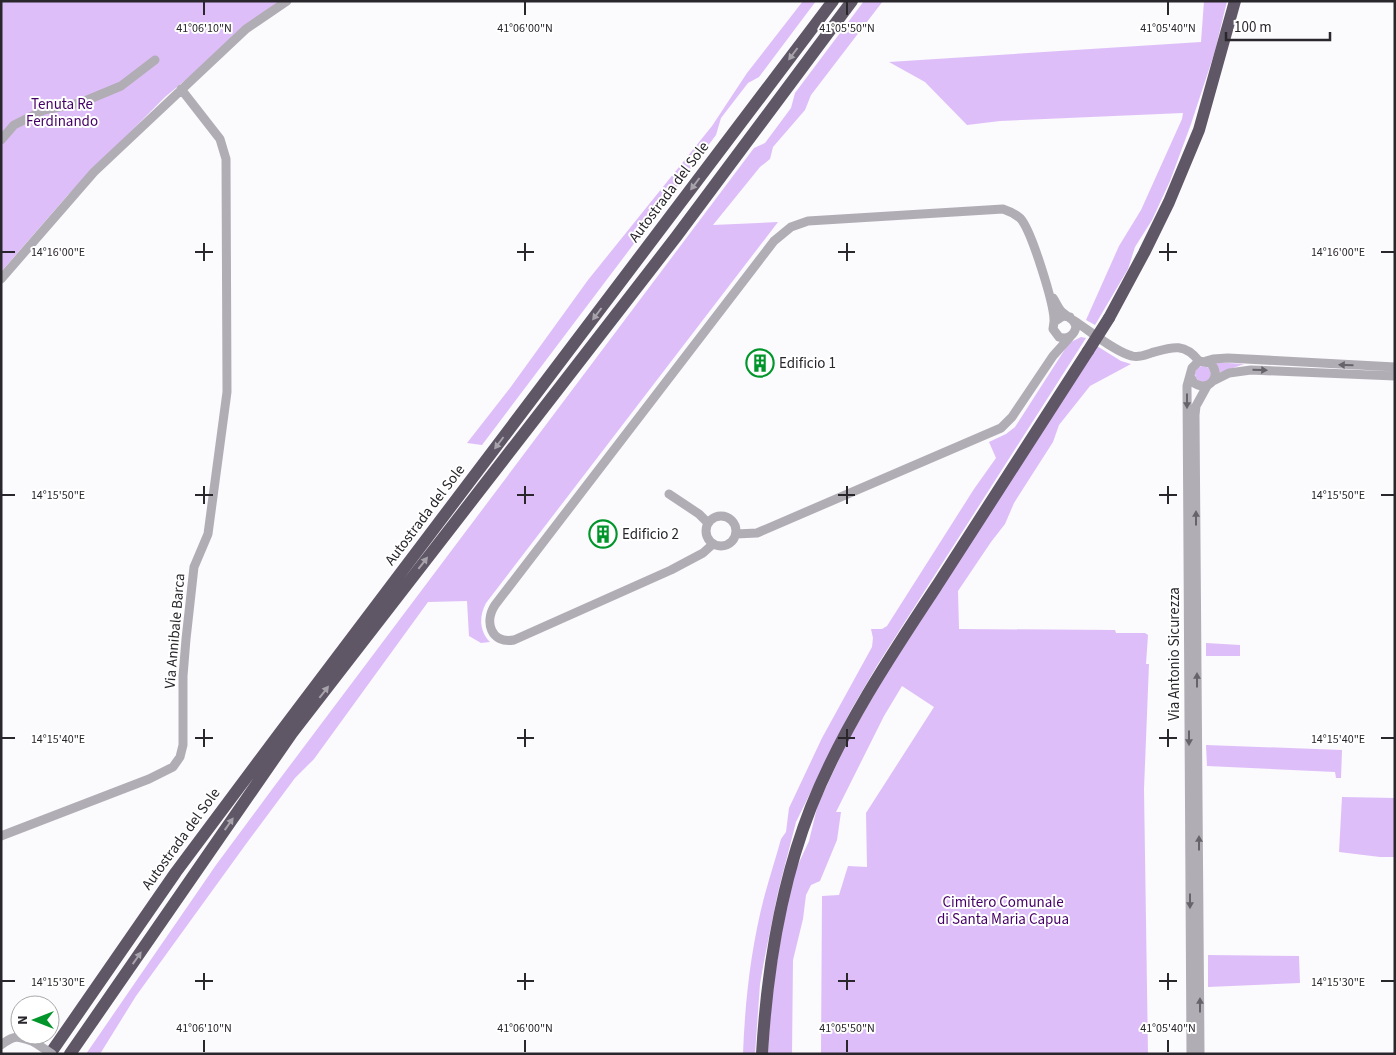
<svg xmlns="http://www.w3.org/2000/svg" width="1396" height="1055" viewBox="0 0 1396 1055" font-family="'Source Sans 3',sans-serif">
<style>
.green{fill:#debef8}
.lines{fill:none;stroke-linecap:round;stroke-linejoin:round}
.minor{stroke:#b1adb5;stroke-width:9}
.highway{stroke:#5f5766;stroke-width:12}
.minor-bridge{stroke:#b1adb5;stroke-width:9}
.highway-bridge{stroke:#5f5766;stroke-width:12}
.oneway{fill:#a7a3ab}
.oneway2{fill:#66636a}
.ticks{fill:none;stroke:#29262c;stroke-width:2}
.labels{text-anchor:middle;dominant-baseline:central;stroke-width:4;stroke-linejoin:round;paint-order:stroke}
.park-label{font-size:15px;fill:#450067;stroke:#fff}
.street-label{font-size:15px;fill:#29262c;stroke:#fff}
.poi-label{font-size:15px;fill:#29262c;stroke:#fff;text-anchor:start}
.ticks-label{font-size:12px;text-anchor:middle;fill:#29262c;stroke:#fff;stroke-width:4;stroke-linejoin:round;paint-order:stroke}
</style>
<rect width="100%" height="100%" fill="#fbfafd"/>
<!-- green -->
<path class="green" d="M1 1H281L165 97 67 196 1 272Z
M803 1H816L759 77 748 83 721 118 716 135 482 445 467 443 510 388 588 280 712 126 747 73Z
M864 1H883L811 95 805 110 773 147 770 159 760 167 713 225 778 222 486 603C479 616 479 631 490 642L481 643 469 636 467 601 428 602 314 759 295 778 246 844 136 996 100 1054H86L216 865 273 788 754 148 765 143 791 108 795 93Z
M1204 1H1227L1215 51 1191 124 1170 181 1152 220 1135 247 1128 269 1095 325 1086 320 1119 246 1141 210 1182 119 1183 113 1000 121 967 125 925 82 889 62 1201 42Z
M1081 337 1086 338 878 664 851 710 796 822 778 892 765 956 760 984 755 1054H743C745 1001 751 946 765 894 770 876 776 857 781 839L786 832 789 808 822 738 872 647 873 638 871 629H882L887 626 974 489 996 458 989 442 1006 434 1015 427 1069 343Z
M1097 346 1121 361 1131 364 1090 386 1059 425 1053 442 1014 503 1005 524 991 542 958 591 959 629 1115 630 1116 633H1145L1148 635 1146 664H1149L1144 789 1148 1054H821L822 896 839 895 848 866 867 867 866 813 934 707 902 686 884 716 836 812H841L837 840 820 881 811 885 806 895 803 919 793 960 792 1054H768L771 999 787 900 796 869 809 841 817 808 823 794 847 742 883 679Z
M1213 362 1244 364 1219 373 1217 366Z
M1195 374a8 8 0 1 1 16 0a8 8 0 1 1-16 0Z
M1206 643 1240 645V656H1206Z
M1206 745 1342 750 1341 778H1336L1335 772 1207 766Z
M1342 797 1395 798V857H1380L1339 852Z
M1208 955 1299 956 1300 983 1208 987Z"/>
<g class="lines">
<!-- minor -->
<path class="minor" d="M1 140 14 125 44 110 80 103 121 86 155 60
M1 279 94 172 246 29 287 1
M1053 298C1056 302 1058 308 1062 312 1068 318 1074 318 1076 327 1074 336 1067 340 1059 337L1053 329 1054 322 1063 316 1070 317
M1073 320C1089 330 1115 352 1132 356 1139 358 1145 355 1151 353 1172 347 1184 342 1199 361
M1206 361 1213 359 1228 358 1395 367
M1190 376 1194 383C1209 393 1223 375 1210 363L1199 361 1192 368 1187 386 1191 1054
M1213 381 1229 373 1251 370 1395 376
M669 494 699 514 708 523
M706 531a15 15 0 1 1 30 0a15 15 0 1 1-30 0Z
M736 534 757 533 1001 428 1012 417 1053 356 1070 337
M713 544 703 553 671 570 514 640C491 644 484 622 495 605L774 241 791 227 808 221 1003 209C1009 211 1015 214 1020 218 1031 229 1055 306 1054 322
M1 836 149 779 173 767 180 757 183 745V676L186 639 194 567 208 534 227 392 226 159 220 139 181 89
M1 1045C15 1034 18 1036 34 1042
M1200 1054 1195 415 1196 406 1207 386"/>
<!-- highway -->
<path class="highway" d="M1109 318 1144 253 1169 202 1199 130 1235 1
M50 1054 176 872 282 730 833 1
M70 1054 292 733 676 237 852 1
M762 1054C767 969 780 886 811 807 843 727 891 655 938 584 988 506 1038 429 1088 351"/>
<!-- minor-bridge -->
<path class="minor-bridge" d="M34 1042 52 1054"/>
<!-- highway-bridge -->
<path class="highway-bridge" d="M1088 351 1109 318"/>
</g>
<!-- one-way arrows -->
<defs><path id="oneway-solid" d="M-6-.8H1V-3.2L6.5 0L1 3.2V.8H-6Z" transform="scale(1.25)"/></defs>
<g class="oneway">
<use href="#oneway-solid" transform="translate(793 54) rotate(127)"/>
<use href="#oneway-solid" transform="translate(695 184) rotate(127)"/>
<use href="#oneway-solid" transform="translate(597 314) rotate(127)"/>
<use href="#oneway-solid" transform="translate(499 443) rotate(127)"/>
<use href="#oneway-solid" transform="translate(423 563) rotate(-52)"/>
<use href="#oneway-solid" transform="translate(324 692) rotate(-52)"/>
<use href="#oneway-solid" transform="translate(229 824) rotate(-55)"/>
<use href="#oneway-solid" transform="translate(137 958) rotate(-55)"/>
</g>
<g class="oneway2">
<use href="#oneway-solid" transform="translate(1346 365) rotate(-178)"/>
<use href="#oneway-solid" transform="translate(1260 370) rotate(2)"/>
<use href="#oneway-solid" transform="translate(1187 401) rotate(90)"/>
<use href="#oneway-solid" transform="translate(1196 518) rotate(-90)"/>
<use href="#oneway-solid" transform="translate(1197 680) rotate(-90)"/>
<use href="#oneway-solid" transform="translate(1189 738) rotate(90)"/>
<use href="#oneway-solid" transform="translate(1199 843) rotate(-90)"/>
<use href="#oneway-solid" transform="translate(1190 901) rotate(90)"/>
<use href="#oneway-solid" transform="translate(1200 1005) rotate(-90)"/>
</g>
<!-- ticks -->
<path class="ticks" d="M204 2V15M525 2V15M847 2V15M1168 2V15M204 243V261M525 243V261M847 243V261M1168 243V261M2 252H15M195 252H213M517 252H534M838 252H855M1159 252H1177M1381 252H1394M204 486V504M525 486V504M847 486V504M1168 486V504M2 495H15M195 495H213M517 495H534M838 495H855M1159 495H1177M1381 495H1394M204 729V747M525 729V747M847 729V747M1168 729V747M2 738H15M195 738H213M517 738H534M838 738H855M1159 738H1177M1381 738H1394M204 973V990M525 973V990M847 973V990M1168 973V990M2 981H15M195 981H213M517 981H534M838 981H855M1159 981H1177M1381 981H1394M204 1040V1052M525 1040V1052M847 1040V1052M1168 1040V1052"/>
<!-- icons -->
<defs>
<g id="building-ring" transform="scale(1.4375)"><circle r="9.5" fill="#fff" stroke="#02952b" stroke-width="1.5"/><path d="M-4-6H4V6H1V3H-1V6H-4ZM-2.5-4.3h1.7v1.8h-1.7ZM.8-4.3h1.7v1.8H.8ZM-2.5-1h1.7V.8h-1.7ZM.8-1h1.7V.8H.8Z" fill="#02952b"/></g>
</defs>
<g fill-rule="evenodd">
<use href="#building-ring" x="760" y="363"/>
<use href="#building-ring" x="603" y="534"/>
</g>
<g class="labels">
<!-- park labels -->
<g class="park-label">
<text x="62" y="104">Tenuta Re<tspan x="62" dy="17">Ferdinando</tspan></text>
<text x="1003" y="902">Cimitero Comunale<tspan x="1003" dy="17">di Santa Maria Capua</tspan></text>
</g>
<!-- street labels -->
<g class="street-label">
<text transform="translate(669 192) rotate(-53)">Autostrada del Sole</text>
<text transform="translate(425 515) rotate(-53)">Autostrada del Sole</text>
<text transform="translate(175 631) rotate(-85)">Via Annibale Barca</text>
<text transform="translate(1174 654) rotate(-90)">Via Antonio Sicurezza</text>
<text transform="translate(181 839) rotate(-54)">Autostrada del Sole</text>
</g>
<!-- poi labels -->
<g class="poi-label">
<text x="779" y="363">Edificio 1</text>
<text x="622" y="534">Edificio 2</text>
</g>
</g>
<g class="ticks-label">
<text x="204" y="32">41°06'10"N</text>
<text x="525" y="32">41°06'00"N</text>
<text x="847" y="32">41°05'50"N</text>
<text x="1168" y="32">41°05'40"N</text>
<text x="1338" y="256">14°16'00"E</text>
<text x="58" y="256">14°16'00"E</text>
<text x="1338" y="499">14°15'50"E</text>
<text x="58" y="499">14°15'50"E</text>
<text x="1338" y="743">14°15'40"E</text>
<text x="58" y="743">14°15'40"E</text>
<text x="1338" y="986">14°15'30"E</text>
<text x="58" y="986">14°15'30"E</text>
<text x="204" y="1032">41°06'10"N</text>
<text x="525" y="1032">41°06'00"N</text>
<text x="847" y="1032">41°05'50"N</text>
<text x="1168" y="1032">41°05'40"N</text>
</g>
<!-- border -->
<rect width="1396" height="1055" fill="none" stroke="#29262c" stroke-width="5"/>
<!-- north arrow -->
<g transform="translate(35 1020) rotate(270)"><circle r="24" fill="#ffffff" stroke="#a9a8ab"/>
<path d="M0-4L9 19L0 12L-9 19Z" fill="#02952b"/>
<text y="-8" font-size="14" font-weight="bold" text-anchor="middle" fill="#29262c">N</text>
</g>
<!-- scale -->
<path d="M1226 32v8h104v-8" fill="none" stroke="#29262c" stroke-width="2.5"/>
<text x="1234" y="32" font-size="15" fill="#29262c" stroke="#ffffff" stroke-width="4" paint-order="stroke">100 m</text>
</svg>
